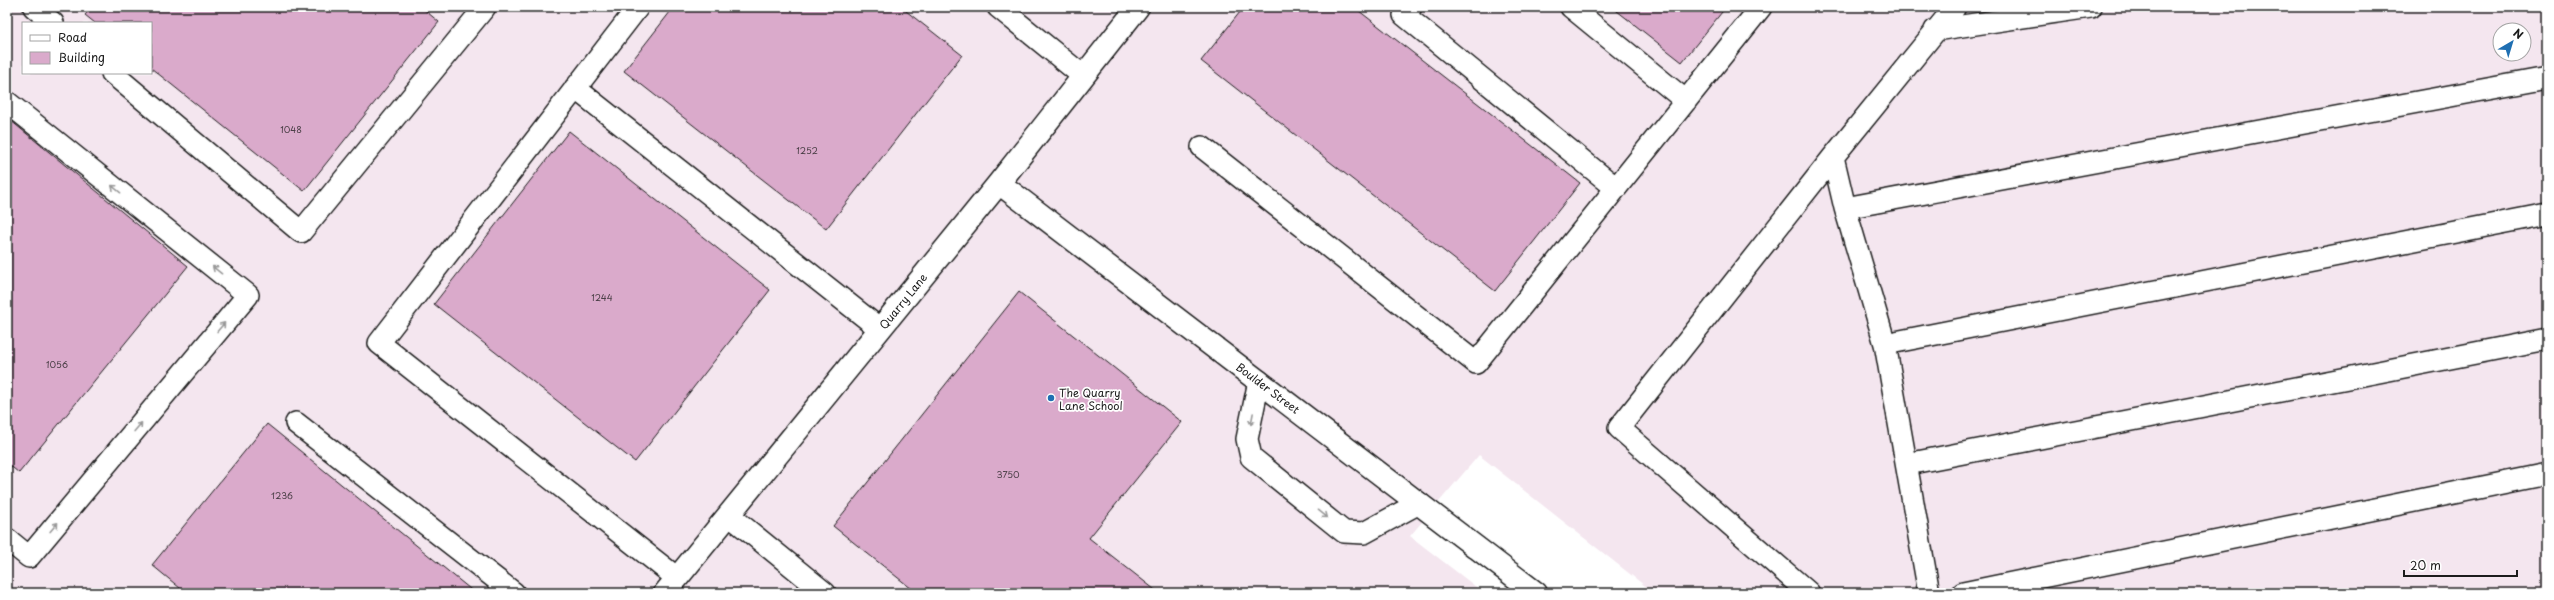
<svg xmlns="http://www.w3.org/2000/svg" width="2554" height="600" viewBox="0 0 2554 600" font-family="'Playpen Sans',sans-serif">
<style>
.built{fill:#f4e6ef;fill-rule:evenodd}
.building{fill:#daaacb;stroke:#1c1c1c}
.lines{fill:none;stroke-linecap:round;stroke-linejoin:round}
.service-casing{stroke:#1c1c1c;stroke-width:24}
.minor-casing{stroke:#1c1c1c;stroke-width:25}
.service{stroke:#fff;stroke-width:21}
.minor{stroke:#fff;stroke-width:22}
.oneway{stroke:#999}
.poi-dot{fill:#1f6fb2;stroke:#fff;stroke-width:1.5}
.labels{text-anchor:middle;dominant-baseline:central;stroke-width:3.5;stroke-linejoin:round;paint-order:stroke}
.number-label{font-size:9px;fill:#4c4048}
.street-label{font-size:11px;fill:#1c1c1c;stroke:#fff}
.poi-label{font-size:11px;fill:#1c1c1c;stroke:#fff;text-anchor:start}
</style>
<rect width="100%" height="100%" fill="#fff"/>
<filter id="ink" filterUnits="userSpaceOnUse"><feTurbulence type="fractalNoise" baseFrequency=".025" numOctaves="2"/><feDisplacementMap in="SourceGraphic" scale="8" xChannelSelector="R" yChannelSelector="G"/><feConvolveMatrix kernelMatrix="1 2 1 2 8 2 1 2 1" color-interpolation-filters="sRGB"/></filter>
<g filter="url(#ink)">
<!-- built -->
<path class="built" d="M7 7H2547V593H1654L1479 455 1410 536 1484 593H7ZM23 23H151V73H23ZM2500 30H2524V54H2500Z"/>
<!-- building -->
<path class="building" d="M92 7H421L439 22 304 191 151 68V23H95L85 15Z
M674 7H901L962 55 826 229 624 71Z
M1244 7H1354L1580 183 1495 291 1201 61Z
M1612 7H1726L1682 62Z
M10 120 188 266 19 473 7 463V124Z
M569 131 770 290 635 462 434 304Z
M1019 292 1182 422 1089 538 1159 593H917L833 526Z
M267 424 475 593H186L152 565Z"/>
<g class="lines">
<!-- service casing -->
<g class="service-casing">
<path id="service" d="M34 7 53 23
M638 7 379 343 677 578
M998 7 1083 76
M1411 7 1404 15 1616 188
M1571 7 1686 101
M1935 30 2091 7
M112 73 301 232 485 7
M575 88 880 329
M7 102 248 295 29 557 7 539
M1202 147 1476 363 1761 7
M1833 157 1845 208 1885 344 1929 593
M1845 208 2547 78
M1885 344 2547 214
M1259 381 1247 439 1251 457 1344 532 1364 533 1419 503
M296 423 514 593
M1907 464 2547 339
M729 515 825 593
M1809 593 1619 428 1833 157 1955 7
M1963 593 2547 474"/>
</g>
<!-- minor casing -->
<g class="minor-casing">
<path id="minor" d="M999 183 1536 593
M665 593 999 183 1138 7"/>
</g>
<!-- service -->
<use href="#service" class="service"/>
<!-- minor -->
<use href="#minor" class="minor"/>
</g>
<!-- one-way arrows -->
<defs><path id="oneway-shaft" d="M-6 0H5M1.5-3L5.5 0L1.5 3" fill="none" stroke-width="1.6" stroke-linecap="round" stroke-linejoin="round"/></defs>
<g class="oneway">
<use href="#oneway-shaft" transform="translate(116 189) rotate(-141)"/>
<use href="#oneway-shaft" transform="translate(217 270) rotate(-141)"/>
<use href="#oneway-shaft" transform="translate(221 327) rotate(-50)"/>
<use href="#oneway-shaft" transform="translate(1252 419) rotate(101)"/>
<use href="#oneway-shaft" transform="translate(138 427) rotate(-50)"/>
<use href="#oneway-shaft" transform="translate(1323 514) rotate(39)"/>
<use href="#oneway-shaft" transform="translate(54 527) rotate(-50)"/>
</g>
</g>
<!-- markers -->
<circle class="poi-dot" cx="1051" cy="398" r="4"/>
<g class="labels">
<!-- number labels -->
<g class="number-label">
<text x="291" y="129">1048</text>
<text x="807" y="150">1252</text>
<text x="602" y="297">1244</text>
<text x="57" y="364">1056</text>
<text x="1008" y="474">3750</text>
<text x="282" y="495">1236</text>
</g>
<!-- street labels -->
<g class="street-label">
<text transform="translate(903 301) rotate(-51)">Quarry Lane</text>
<text transform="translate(1268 388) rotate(37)">Boulder Street</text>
</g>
<!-- poi labels -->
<g class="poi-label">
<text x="1059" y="392">The Quarry<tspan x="1059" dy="13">Lane School</tspan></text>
</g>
</g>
<!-- margin -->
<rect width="2554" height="600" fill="none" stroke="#fff" stroke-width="24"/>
<rect x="12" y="12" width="2530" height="576" fill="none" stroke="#1c1c1c" stroke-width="1.5" filter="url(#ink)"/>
<!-- legend -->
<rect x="22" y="22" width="130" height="52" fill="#ffffff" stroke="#a4a4a4"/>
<rect x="30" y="35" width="20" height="6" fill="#ffffff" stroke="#a4a4a4"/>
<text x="58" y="42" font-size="12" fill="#1c1c1c">Road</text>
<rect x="30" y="52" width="20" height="12" fill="#daaacb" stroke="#a4a4a4"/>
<text x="58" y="62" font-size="12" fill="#1c1c1c">Building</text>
<!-- north arrow -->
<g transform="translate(2512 42) rotate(38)"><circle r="19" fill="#ffffff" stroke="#a4a4a4"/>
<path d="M0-3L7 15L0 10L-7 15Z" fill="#1f6fb2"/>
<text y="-6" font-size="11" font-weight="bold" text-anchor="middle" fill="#1c1c1c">N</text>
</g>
<!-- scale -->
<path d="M2404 570v6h113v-6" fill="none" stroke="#1c1c1c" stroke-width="2"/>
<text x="2410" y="570" font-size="12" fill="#1c1c1c" stroke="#ffffff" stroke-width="3" paint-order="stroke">20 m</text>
</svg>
